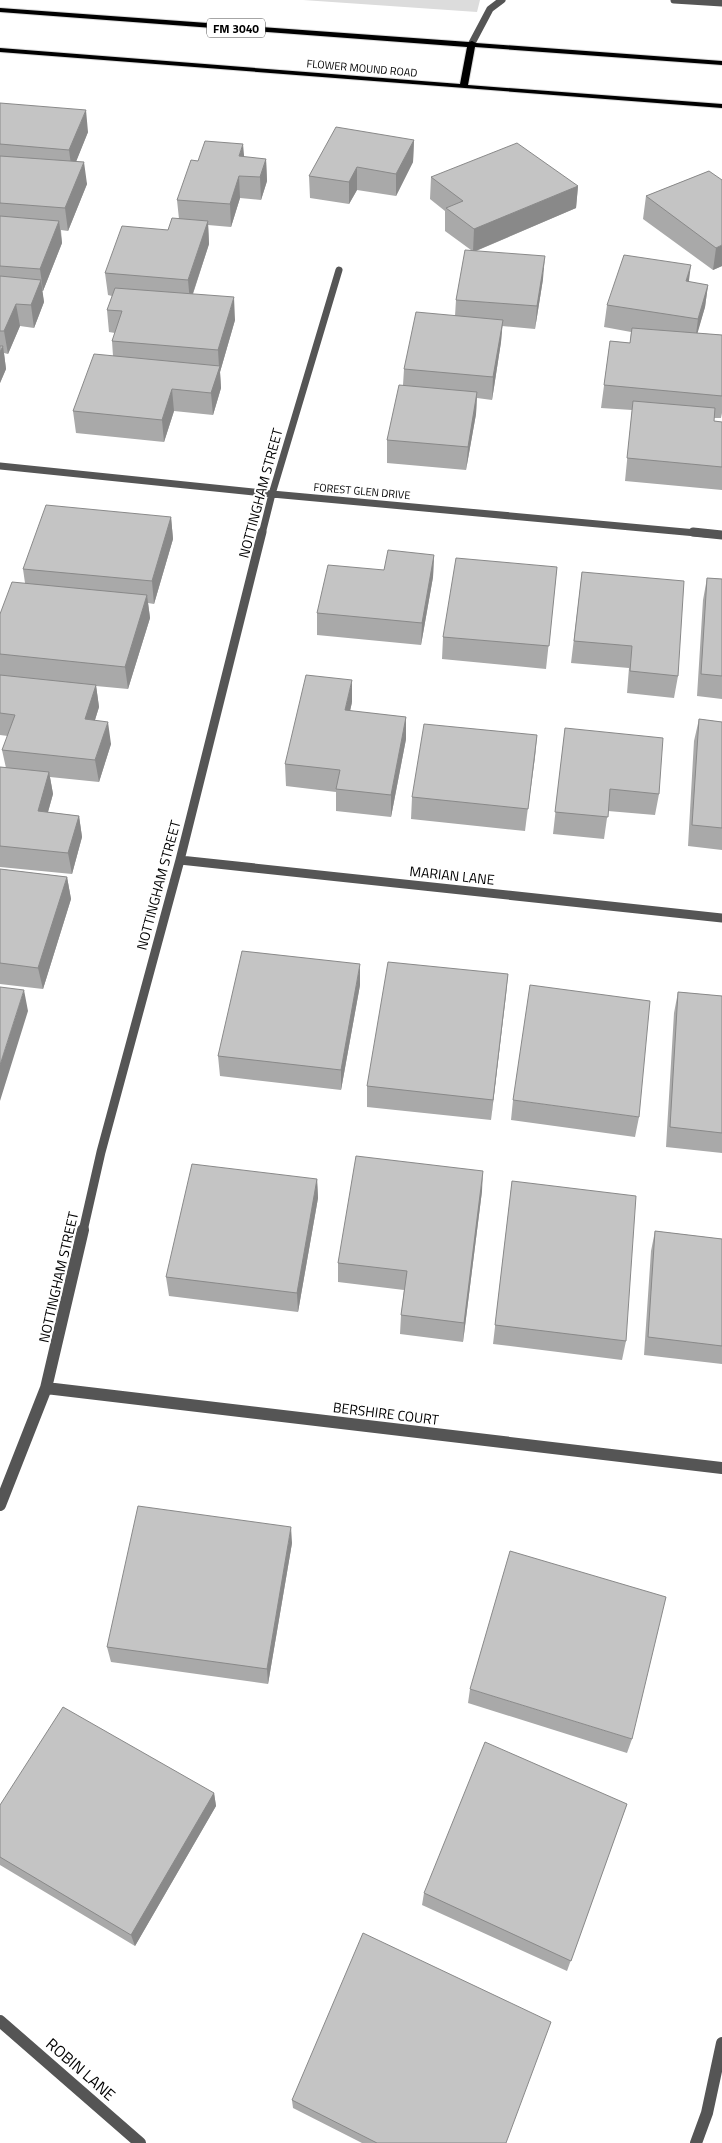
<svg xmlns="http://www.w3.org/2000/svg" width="722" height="2143" viewBox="0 0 722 2143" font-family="'Titillium Web',sans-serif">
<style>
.green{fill:#dcdcdc}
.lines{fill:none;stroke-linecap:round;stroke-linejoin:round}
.primary-casing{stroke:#dbdbdb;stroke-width:2}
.lane{stroke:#555;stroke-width:7}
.street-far2{stroke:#555;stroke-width:7}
.street-far1{stroke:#555;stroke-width:9}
.street{stroke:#555;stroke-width:12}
.primary{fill:#000;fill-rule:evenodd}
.wall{fill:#a9a9a9}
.shaded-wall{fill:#898989}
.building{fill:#c4c4c4;stroke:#898989}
.labels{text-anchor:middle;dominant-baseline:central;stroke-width:4;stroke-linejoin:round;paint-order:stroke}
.far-street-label{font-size:11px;fill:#000;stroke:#fff}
.shield{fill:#fff;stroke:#4c4c4c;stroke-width:1}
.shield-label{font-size:12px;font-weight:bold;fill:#000}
.street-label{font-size:14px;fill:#000;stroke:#fff}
.near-street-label{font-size:16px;fill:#000;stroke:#fff}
</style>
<rect width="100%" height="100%" fill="#fff"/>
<!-- green -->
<path class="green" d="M303 0H480L477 12Z"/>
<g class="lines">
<!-- primary casing -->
<g class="primary-casing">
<path id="primary" d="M0 8 469 42 472 41 476 43 722 61V65L475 47 468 85 722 104V108L0 52V48L460 84 467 47 0 12Z"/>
</g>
<!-- lane -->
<path class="lane" d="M674 0 722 3
M472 43 490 9 502 0"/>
<!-- street-far2 -->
<path class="street-far2" d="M0 466 272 494 707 534
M262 534 272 494 339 270"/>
<!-- street-far1 -->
<path class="street-far1" d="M693 532 722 535
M180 860 722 918
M83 1231 101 1152 180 860 262 532"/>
<!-- street -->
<path class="street" d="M46 1388 722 1468
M0 1505 46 1388 83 1230
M0 2021 140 2143
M696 2143 707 2113 722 2043"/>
<!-- primary -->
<use href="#primary" class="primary"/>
</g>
<!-- wall -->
<path class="wall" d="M0 103 88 132 76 161 87 184 68 231 61 230 62 243 43 291H42L44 302 34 328 20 326 8 354 4 353 6 369 0 383Z
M414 140 413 162 396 196 357 190 349 204 310 198 309 176Z
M244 157 266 159 267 181 261 200 240 198 231 227 208 225 209 244 193 294 235 320 220 372 221 388 213 415 174 411 164 442 76 433 73 411 113 356 112 341 115 333 109 332 107 310 112 296 108 295 105 273 168 230 179 219 177 200 198 161Z
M709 171 722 266 713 270 643 219 646 196Z
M431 177 578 186 576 208 476 251 543 279 535 329 502 326 501 342 492 400 477 398 476 414 466 470 387 463V440L403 385 404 369 455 316 456 300 471 250 445 231V211L430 199Z
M689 282 708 285 705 307 697 333 722 335V413L721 418H714V421L722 422V490L625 481 632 410 601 408 610 341 630 343 631 332 604 327 607 305Z
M171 517 173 539 154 604 148 603 150 618 128 689 96 686 99 707 95 720 111 744 99 782 50 777 53 794 48 812 79 816 82 837 72 874 0 867V767L6 768 2 750 8 736 0 735V614L25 583 23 569Z
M434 555 433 577 421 645 317 635V613L384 570Z
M557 567 546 669 442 659 443 637Z
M582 572 678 676 674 698 627 693 629 668 571 663Z
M707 578 722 579V699L697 696 703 600Z
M352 702 350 711 406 717V739L391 817 336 811V792L286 786 285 764Z
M699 719 722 722V850L688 846 694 741Z
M565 728 659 794 655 815 608 811 604 839 553 834Z
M537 735 525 831 411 819 412 797Z
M0 869 67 877 71 899 43 989 0 984Z
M508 974 491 1120 367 1107V1086Z
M360 985 341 1090 220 1076 218 1056Z
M678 992 722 996V1153L666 1147 674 1013Z
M513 1100 639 1117 635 1137 511 1120Z
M317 1179 318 1198 298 1312 169 1296 166 1277Z
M512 1181 626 1341 622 1360 493 1344Z
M482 1191 463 1342 400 1334 401 1315 404 1290 338 1282V1263Z
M655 1231 722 1239V1364L644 1355 651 1251Z
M292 1543 268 1684 111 1662 107 1647Z
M470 1689 632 1739 627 1753 468 1703Z
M214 1793 216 1806 135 1946 0 1865V1805Z
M627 1804 567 1971 422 1905 424 1893Z
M292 2100 506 2143H362L293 2108Z"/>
<!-- shaded-wall -->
<path class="shaded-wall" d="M86 110 88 132 72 172 69 150Z
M414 140 413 162 396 196V174Z
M243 144 245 166 239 156Z
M266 159 267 181 261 200 260 177Z
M84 162 87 184 68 231 65 208Z
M357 167V190L349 204V182Z
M239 176 240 198 231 227 230 204Z
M578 186 576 208 473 252 474 229Z
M59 221 62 243 43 291 40 269Z
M208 221 209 244 190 302 188 280Z
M722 245V266L713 270 716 248Z
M545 256 543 279 535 329 537 306Z
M691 265 688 288 686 281Z
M41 280 44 302 34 328 31 305Z
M708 285 705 307 695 342 698 319Z
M234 297 235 320 220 372 221 388 213 415 211 393 219 367 218 350Z
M16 304 20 326 8 354 4 331Z
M503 320 501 342 492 400 493 377Z
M3 346 6 369 0 383V352Z
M172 389 174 411 164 442 162 420Z
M477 392 476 414 466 470 468 447Z
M171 517 173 539 154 604 152 581Z
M434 555 433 577 421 645 422 623Z
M147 595 150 618 128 689 125 667Z
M352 680V702L345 733V710Z
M96 685 99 707 88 742 85 719Z
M406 717V739L391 817V795Z
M108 722 111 744 99 782 95 760Z
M537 735 535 757 525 831 528 809Z
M49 772 53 794 42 833 38 811Z
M79 816 82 837 72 874 68 853Z
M67 877 71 899 43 989 38 968Z
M360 964V985L341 1090V1070Z
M508 974 506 995 491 1120 493 1100Z
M24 990 28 1011 0 1101V1065Z
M483 1171 482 1191 463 1342 464 1323Z
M317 1179 318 1198 298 1312 297 1293Z
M291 1527 292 1543 268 1684 267 1669Z
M214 1793 216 1806 135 1946 131 1935Z"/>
<!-- building -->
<path class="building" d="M0 103 86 110 69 150 0 144Z
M336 127 414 140 396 174 357 167 349 182 309 176Z
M205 141 243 144 239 156 266 159 260 177 239 176 230 204 177 200 191 160 198 161Z
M517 143 578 186 474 229 446 208 463 201 431 177Z
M0 156 84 162 65 208 0 203Z
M709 171 722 180V245L716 248 646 196Z
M0 216 59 221 40 269 0 266Z
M172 218 208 221 188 280 105 273 122 226 168 230Z
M465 250 545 256 537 306 456 300Z
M624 255 691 265 686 281 708 285 698 319 607 305Z
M0 276 41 280 31 305 16 304 4 331H0Z
M115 288 234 297 218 350 112 341 122 311 107 310Z
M416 312 503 320 493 377 404 369Z
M632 328 722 335V396L604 385 610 341 630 343Z
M0 346H3L0 352Z
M94 354 220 366 211 393 172 389 162 420 73 411Z
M399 385 477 392 468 447 387 440Z
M633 401 715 408 714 421 722 422V467L627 458Z
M46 505 171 517 152 581 23 569Z
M388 550 434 555 422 623 317 613 328 565 384 570Z
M456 558 557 567 549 646 443 637Z
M582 572 684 581 678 676 630 671 632 646 574 641Z
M707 578 722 579V676L701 674Z
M12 582 147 595 125 667 0 654V614Z
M0 675 96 685 85 719 108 722 95 760 2 750 15 715 0 713Z
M306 675 352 680 345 710 406 717 391 795 336 789 340 770 285 764Z
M699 719 722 722V828L692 825Z
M424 724 537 735 528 809 412 797Z
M565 728 663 738 659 794 610 789 608 817 555 812Z
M0 767 49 772 38 811 79 816 68 853 0 846Z
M0 869 67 877 38 968 0 963Z
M242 951 360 964 341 1070 218 1056Z
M388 962 508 974 493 1100 367 1086Z
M530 985 650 1001 639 1117 513 1100Z
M0 987 24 990 0 1065Z
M678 992 722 996V1133L670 1127Z
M356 1156 483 1171 464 1323 401 1315 407 1271 338 1263Z
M192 1164 317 1179 297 1293 166 1277Z
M512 1181 636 1196 626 1341 495 1325Z
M655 1231 722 1239V1346L648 1337Z
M138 1506 291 1527 267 1669 107 1647Z
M510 1551 666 1597 632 1739 470 1689Z
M63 1707 214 1793 131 1935 0 1857V1805Z
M485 1742 627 1804 571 1961 424 1893Z
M363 1933 551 2022 506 2143H377L292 2100Z"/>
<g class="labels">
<!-- far-street labels -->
<g class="far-street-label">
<text transform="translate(362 68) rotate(5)">FLOWER MOUND ROAD</text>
<text transform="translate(362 491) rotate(5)">FOREST GLEN DRIVE</text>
</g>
<!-- shield labels -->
<rect class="shield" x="207" y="18.5" width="58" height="19" rx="4"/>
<g class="shield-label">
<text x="236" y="28">FM 3040</text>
</g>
<!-- street labels -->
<g class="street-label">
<text transform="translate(260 493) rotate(-75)">NOTTINGHAM STREET</text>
<text transform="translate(452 875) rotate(6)">MARIAN LANE</text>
<text transform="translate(158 885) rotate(-75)">NOTTINGHAM STREET</text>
<text transform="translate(58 1277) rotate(-77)">NOTTINGHAM STREET</text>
<text transform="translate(386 1413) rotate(7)">BERSHIRE COURT</text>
</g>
<!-- near-street labels -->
<g class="near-street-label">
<text transform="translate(81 2069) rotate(41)">ROBIN LANE</text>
</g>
</g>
</svg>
